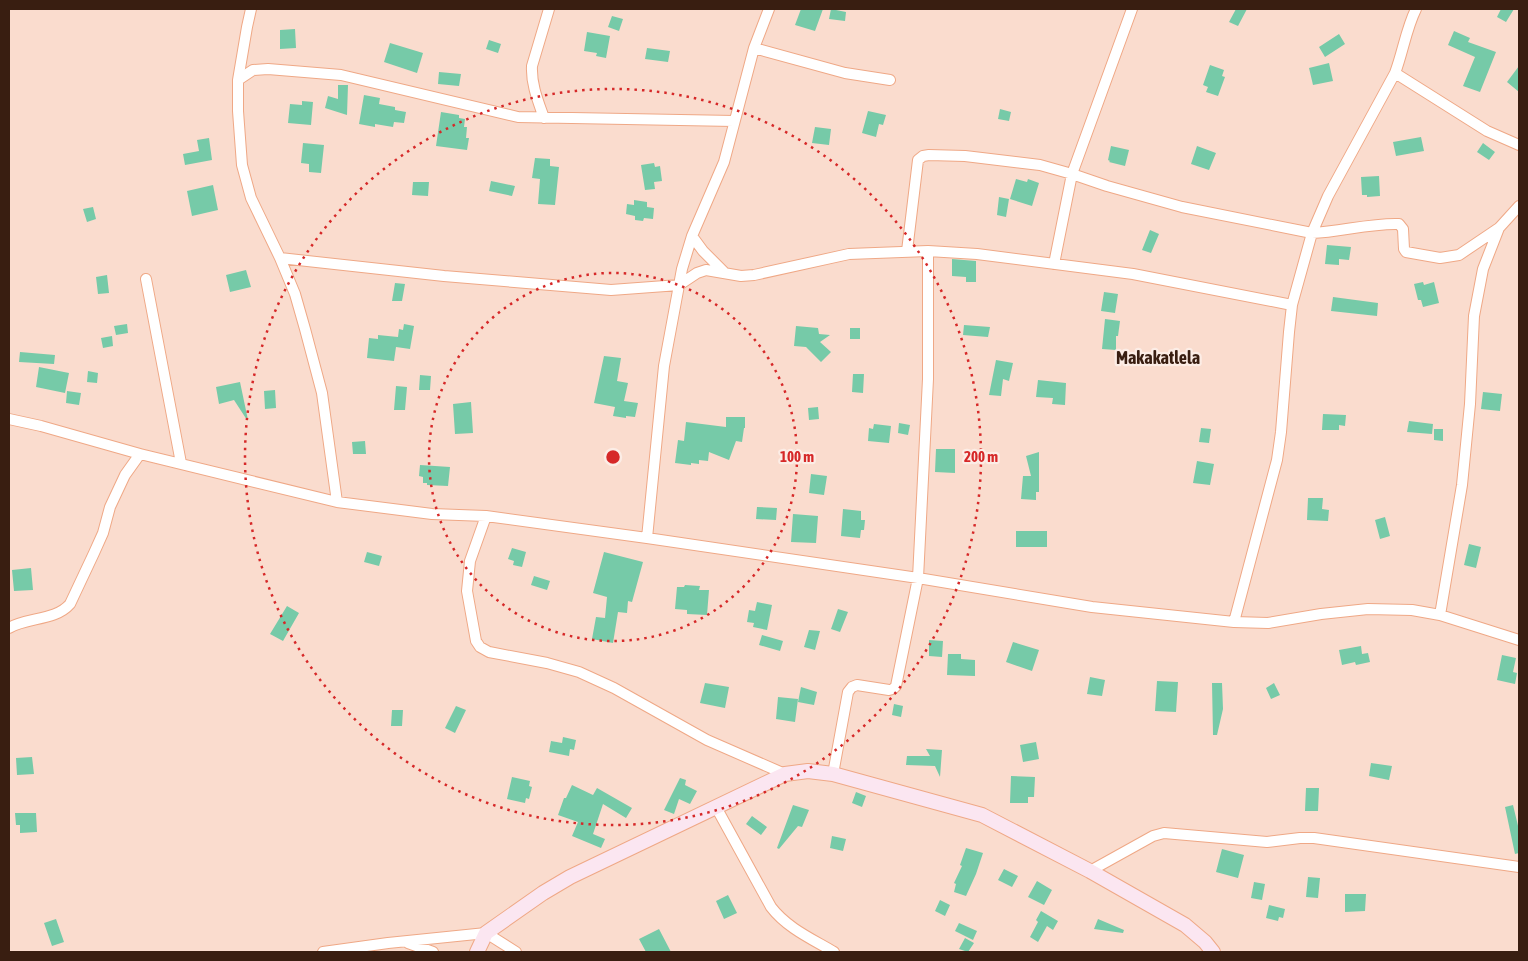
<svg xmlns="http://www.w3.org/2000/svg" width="1528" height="961" viewBox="0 0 1528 961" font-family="'Asap Condensed',sans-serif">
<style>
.building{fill:#76caa8}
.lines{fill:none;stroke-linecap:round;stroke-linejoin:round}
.street-casing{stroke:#efa886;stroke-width:12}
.secondary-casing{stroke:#efa886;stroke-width:16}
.street{stroke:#fff;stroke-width:10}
.secondary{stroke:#fbe6f1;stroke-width:14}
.ring{fill:none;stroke:#d62828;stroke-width:2.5;stroke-dasharray:2.5 5}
.labels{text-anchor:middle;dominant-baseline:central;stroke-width:4.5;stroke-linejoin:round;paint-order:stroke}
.district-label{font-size:18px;font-weight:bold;fill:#391e11;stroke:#fcede6}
.centre{fill:#d62828;stroke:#fcede6;stroke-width:2.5}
.ring-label{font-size:15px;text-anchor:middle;font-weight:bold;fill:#d62828;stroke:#fcede6;stroke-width:4.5;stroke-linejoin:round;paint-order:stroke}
</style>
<rect width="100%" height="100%" fill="#fadcce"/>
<!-- building -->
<path class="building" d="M801 9H823L815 31 795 25Z
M831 9 846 12 845 21 829 19Z
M1236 9H1247L1238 26 1229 22Z
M1501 9H1514L1506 22 1497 17Z
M612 16 623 19 619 31 608 27Z
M295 29 296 48 280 49V30Z
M1454 31 1470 38 1468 42 1496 52 1480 92 1463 86 1475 57 1448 45Z
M587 32 610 36 606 58 596 56 597 53 584 51Z
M1339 34 1345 44 1325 57 1319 47Z
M489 40 501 44 498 53 486 49Z
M390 43 423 53 417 73 384 62Z
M647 48 670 51 668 62 645 59Z
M1329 63 1333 81 1313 85 1309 68Z
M1210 65 1224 70 1222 76 1225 77 1218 96 1206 92 1208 87 1203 85Z
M1519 66V92L1507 82Z
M439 72 461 74 459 86 438 84Z
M338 85H348L347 115 325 108 328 96 338 99Z
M364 95 380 98 379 104 395 107V110L406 112 404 123 394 122 393 127 375 124V127L359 124Z
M302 101 313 102 311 125 288 123 290 104 302 105Z
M1000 109 1011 112 1009 121 998 119Z
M868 111 886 115 883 125 879 124 876 137 862 133Z
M441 112 459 115V118L465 119 464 127H467L466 138H469L467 150 436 146Z
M815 127 831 129 829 145 812 143Z
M1421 137 1424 151 1396 156 1393 142Z
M209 138 212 160 185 165 183 154 199 151 197 140Z
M303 143 324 145 321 173 309 172V164L301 163Z
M1483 143 1495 152 1489 160 1477 152Z
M1111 146 1129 150 1125 166 1109 162 1110 161 1108 160Z
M1197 146 1216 153 1209 170 1191 164Z
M535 158 550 159V166L559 167 555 205 538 204 540 179 532 178Z
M654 163 655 167 660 166 662 181 654 182 655 189 645 190 641 165Z
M1379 176 1380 196 1367 197V195H1362L1361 177Z
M1016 179 1027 182 1028 179 1039 183 1032 206 1010 199Z
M491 181 515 186 512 196 489 191Z
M413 182H429L428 196 412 195Z
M213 185 218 210 192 216 187 191Z
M999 197 1009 199 1006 217 997 215Z
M634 200 647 202V207L654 208 653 219 644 218 643 221 635 220V216L626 214 627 204 634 205Z
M93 207 96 219 87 222 83 209Z
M1150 230 1159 234 1151 253 1142 250Z
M1327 245 1351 247 1349 260 1339 259V265L1325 264Z
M952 259 976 261V282H966V277L952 276Z
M246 270 251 287 230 292 226 275Z
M107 275 109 293 98 294 96 277Z
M1423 282 1424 285 1434 282 1439 303 1423 307 1421 300H1418L1414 284Z
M395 283 405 284 402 301H392Z
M1104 292 1118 294 1115 313 1101 311Z
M1333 297 1378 303 1377 316 1331 311Z
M1105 319 1120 321 1118 336H1116V350L1102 349Z
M127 324 128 333 116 335 114 326Z
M404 324 414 326 410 349 396 347 394 361 367 358 369 338 378 339V335L398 337 399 329 403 330Z
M964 325 990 327 988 337 963 335Z
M796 326 818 328 819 334 830 335 820 342 831 352 821 362 806 347 794 346Z
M850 328H860V339H850Z
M112 336 113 346 103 348 101 338Z
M20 352 55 355 54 364 19 362Z
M604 356 621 358 617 381 628 383 624 401 638 403 635 417 626 416V418L613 416 615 407 594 403Z
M996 360 1013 363 1009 381 1003 379 1001 396 989 395Z
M39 367 69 373 65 393 36 387Z
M88 371 98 373 97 383 87 382Z
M853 374H864L863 393 852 392Z
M420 375 431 376 430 390H419Z
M1038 380 1066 383 1065 405 1052 404 1053 398 1036 397Z
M240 382 248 420H247L234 400 219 404 216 387Z
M396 386 407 387 405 410H394Z
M275 390 276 408 265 409 264 391Z
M67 391 81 393 79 405 66 403Z
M1483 392 1502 394 1500 411 1481 409Z
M471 402 473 433 455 434 453 404Z
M818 407 819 419 809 420 808 408Z
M1323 414 1346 415 1345 426 1339 425V430H1322Z
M726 417H745V428H744L742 442 736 441 729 460 709 452 708 461 699 460V464L691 463V465L675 463 678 440 684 441 686 422 726 427Z
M1409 421 1433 424 1432 434 1407 432Z
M899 423 910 425 908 435 898 433Z
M874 424 891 426 889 443 868 441 869 428 873 429Z
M1201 428 1211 429 1209 443 1199 442Z
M1434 429H1443V441L1434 440Z
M365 441 366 454H353L352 442Z
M936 449H955V473L935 472Z
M1039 452V492H1036V500L1021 499 1023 476H1031L1026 456Z
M1197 461 1214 464 1210 485 1193 483Z
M420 465 450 467 448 486 427 485V483H423V477L419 476Z
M811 474 827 476 824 495 809 493Z
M1308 498H1323L1322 509 1329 510 1328 521 1307 520Z
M757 507 777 508 776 520 756 519Z
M843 509 861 511V520H865L864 530H861L860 538 841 536Z
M793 514 818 516 816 543 791 542Z
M1385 517 1390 536 1380 539 1375 520Z
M1016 531H1047V547H1016Z
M1469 544 1481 547 1476 568 1464 565Z
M512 548 526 552 522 567 513 565 514 561 508 559Z
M367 552 382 556 379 566 364 562Z
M604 552 643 562 632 602 628 601 627 613 618 612 613 643 592 639 596 617 605 618 607 597 593 593Z
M31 568 33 590 14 591 12 570Z
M534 576 550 581 547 590 531 585Z
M685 585 700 586 699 590H709L707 615 687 614V610L675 609 677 587H684Z
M757 602 772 605 767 630 753 627 754 623 747 622 749 610 755 611Z
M287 606 299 613 283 641 270 634Z
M838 609 848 612 840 632 831 629Z
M809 630 820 631 815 650 804 647Z
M762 635 783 641 780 651 759 645Z
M929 640 943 641 942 657 929 656Z
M1013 642 1039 650 1032 671 1006 662Z
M1361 646 1362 654 1368 653 1370 662 1356 665 1355 662 1342 665 1339 650Z
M948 654H961V659L975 660V676L947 675Z
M1502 655 1516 658 1513 672 1517 673 1515 684 1497 680Z
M1090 677 1105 680 1102 696 1087 694Z
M1157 681 1178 682 1176 712 1155 711Z
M705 683 729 687 725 708 700 703Z
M1212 683H1222L1223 709 1217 735H1213Z
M1274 683 1280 695 1271 699 1266 688Z
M801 687 817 692 814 705 798 702Z
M778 697 798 699 795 722 776 719Z
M894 704 903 706 901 717 892 715Z
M456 706 466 710 455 733 445 728Z
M392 710H403L402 726H391Z
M563 737 576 740 574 750 570 749 569 756 549 752 551 741 562 743Z
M1036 742 1039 759 1023 762 1020 745Z
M926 749 942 750 940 777 935 766 906 765 907 756H930Z
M32 757 34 774 17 775 16 758Z
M1371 763 1392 766 1389 780 1369 776Z
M1011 776 1035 777 1034 797H1028V803H1010Z
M512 777 530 781 529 786 532 787 529 799 526 798 525 803 507 799Z
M680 778 686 780 685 785 697 791 690 804 679 799 674 814 664 810Z
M572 785 593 795 597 788 632 808 626 818 603 804 593 834 605 839 601 848 572 836 578 822 558 815 564 798H566Z
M1306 788H1319L1318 811H1305Z
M856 792 866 796 862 807 852 803Z
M793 805 809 810 802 827 798 826 779 849 777 848Z
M1513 805 1519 830V853L1515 854 1505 807Z
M15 813H36L37 832 20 833V825H16Z
M752 816 767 827 761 835 746 824Z
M832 836 846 839 843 851 830 848Z
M966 848 983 853 976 874 966 896 954 892 956 884 954 883 962 866 960 865Z
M1222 849 1244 855 1238 878 1216 872Z
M1004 869 1018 876 1012 887 998 880Z
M1308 877 1320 878 1318 898 1306 897Z
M1037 881 1052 890 1044 905 1028 897Z
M1254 882 1265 884 1262 900 1251 898Z
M1345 894H1366L1365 911 1345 912Z
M728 895 737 913 724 919 716 901Z
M940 900 950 905 945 916 935 911Z
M1269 905 1285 909 1283 918 1279 917 1278 921 1266 918Z
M1041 911 1058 921 1053 930 1047 926 1038 942 1030 937 1038 922 1036 920Z
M56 919 64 942 52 946 44 923Z
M1098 919 1124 930 1123 933 1094 929Z
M959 923 977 931 973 940 955 931Z
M659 929 671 952H646L639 939Z
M965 938 974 943 968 952 959 949Z"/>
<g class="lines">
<!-- street casing -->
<g class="street-casing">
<path id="street" d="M754 48 845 73 890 80
M1395 73 1487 131 1519 145
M238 80 247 27 251 9
M544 118C538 101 531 84 532 66L549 9
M692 236 703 251 724 272
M907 251 918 160 923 156 929 155 965 156 1040 165 1072 174 1107 186 1182 207 1312 233C1341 232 1369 223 1399 224L1403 229 1404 249 1406 252 1440 258 1459 255 1499 228 1519 206
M280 258 444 276 611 290 679 285 697 273 706 270 741 276 754 275 849 254 928 251 977 254 1133 274 1292 305
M1054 264 1072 174 1132 9
M146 279 181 463
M9 419 41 426 140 454 337 502 432 514 486 516 647 538 918 578 1092 607 1234 622 1268 623 1321 614 1368 609 1412 610 1440 615 1519 640
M337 502 322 393 305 329 295 294 280 258 251 198 242 165 238 111V80L253 70 268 69 341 75 518 117 734 121
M486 516 470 561 467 591 476 641 480 647 489 652 547 663 579 672 614 688 707 740 785 774
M647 538 664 366 682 269 692 236 724 162 754 48 769 9
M1440 615 1462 485 1470 404 1474 316 1483 269 1499 228
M1234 622 1277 460 1281 432 1289 332 1292 305 1312 233 1328 196 1395 73C1403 52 1406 29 1416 9
M9 628C28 617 55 621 70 604L94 553 103 533 110 507 125 475 140 454
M833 774 848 692 852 687 857 685 889 690 893 689 896 686 918 578 928 379V251
M716 807 771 907C787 928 812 939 834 952
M1090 871 1153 836 1164 833 1267 842 1300 838H1314L1519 867
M408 943 433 952
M323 952 388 943 486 933 516 952"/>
</g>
<!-- secondary casing -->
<g class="secondary-casing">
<path id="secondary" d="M477 952 486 933 543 893 570 877 785 774 808 771 833 774 982 815 1090 871 1185 925 1205 942 1213 952"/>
</g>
<!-- street -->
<use href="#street" class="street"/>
<!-- secondary -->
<use href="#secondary" class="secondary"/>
</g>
<!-- distance rings -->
<g class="ring">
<circle cx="613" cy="457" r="184"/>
<circle cx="613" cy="457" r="368"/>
</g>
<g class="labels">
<!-- district labels -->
<g class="district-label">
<text x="1158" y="357">Makakatlela</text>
</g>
</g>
<circle cx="613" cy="457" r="8" class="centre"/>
<g class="ring-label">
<text x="797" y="462">100 m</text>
<text x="981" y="462">200 m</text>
</g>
<!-- border -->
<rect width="1528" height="961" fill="none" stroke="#391e11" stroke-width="20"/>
</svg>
